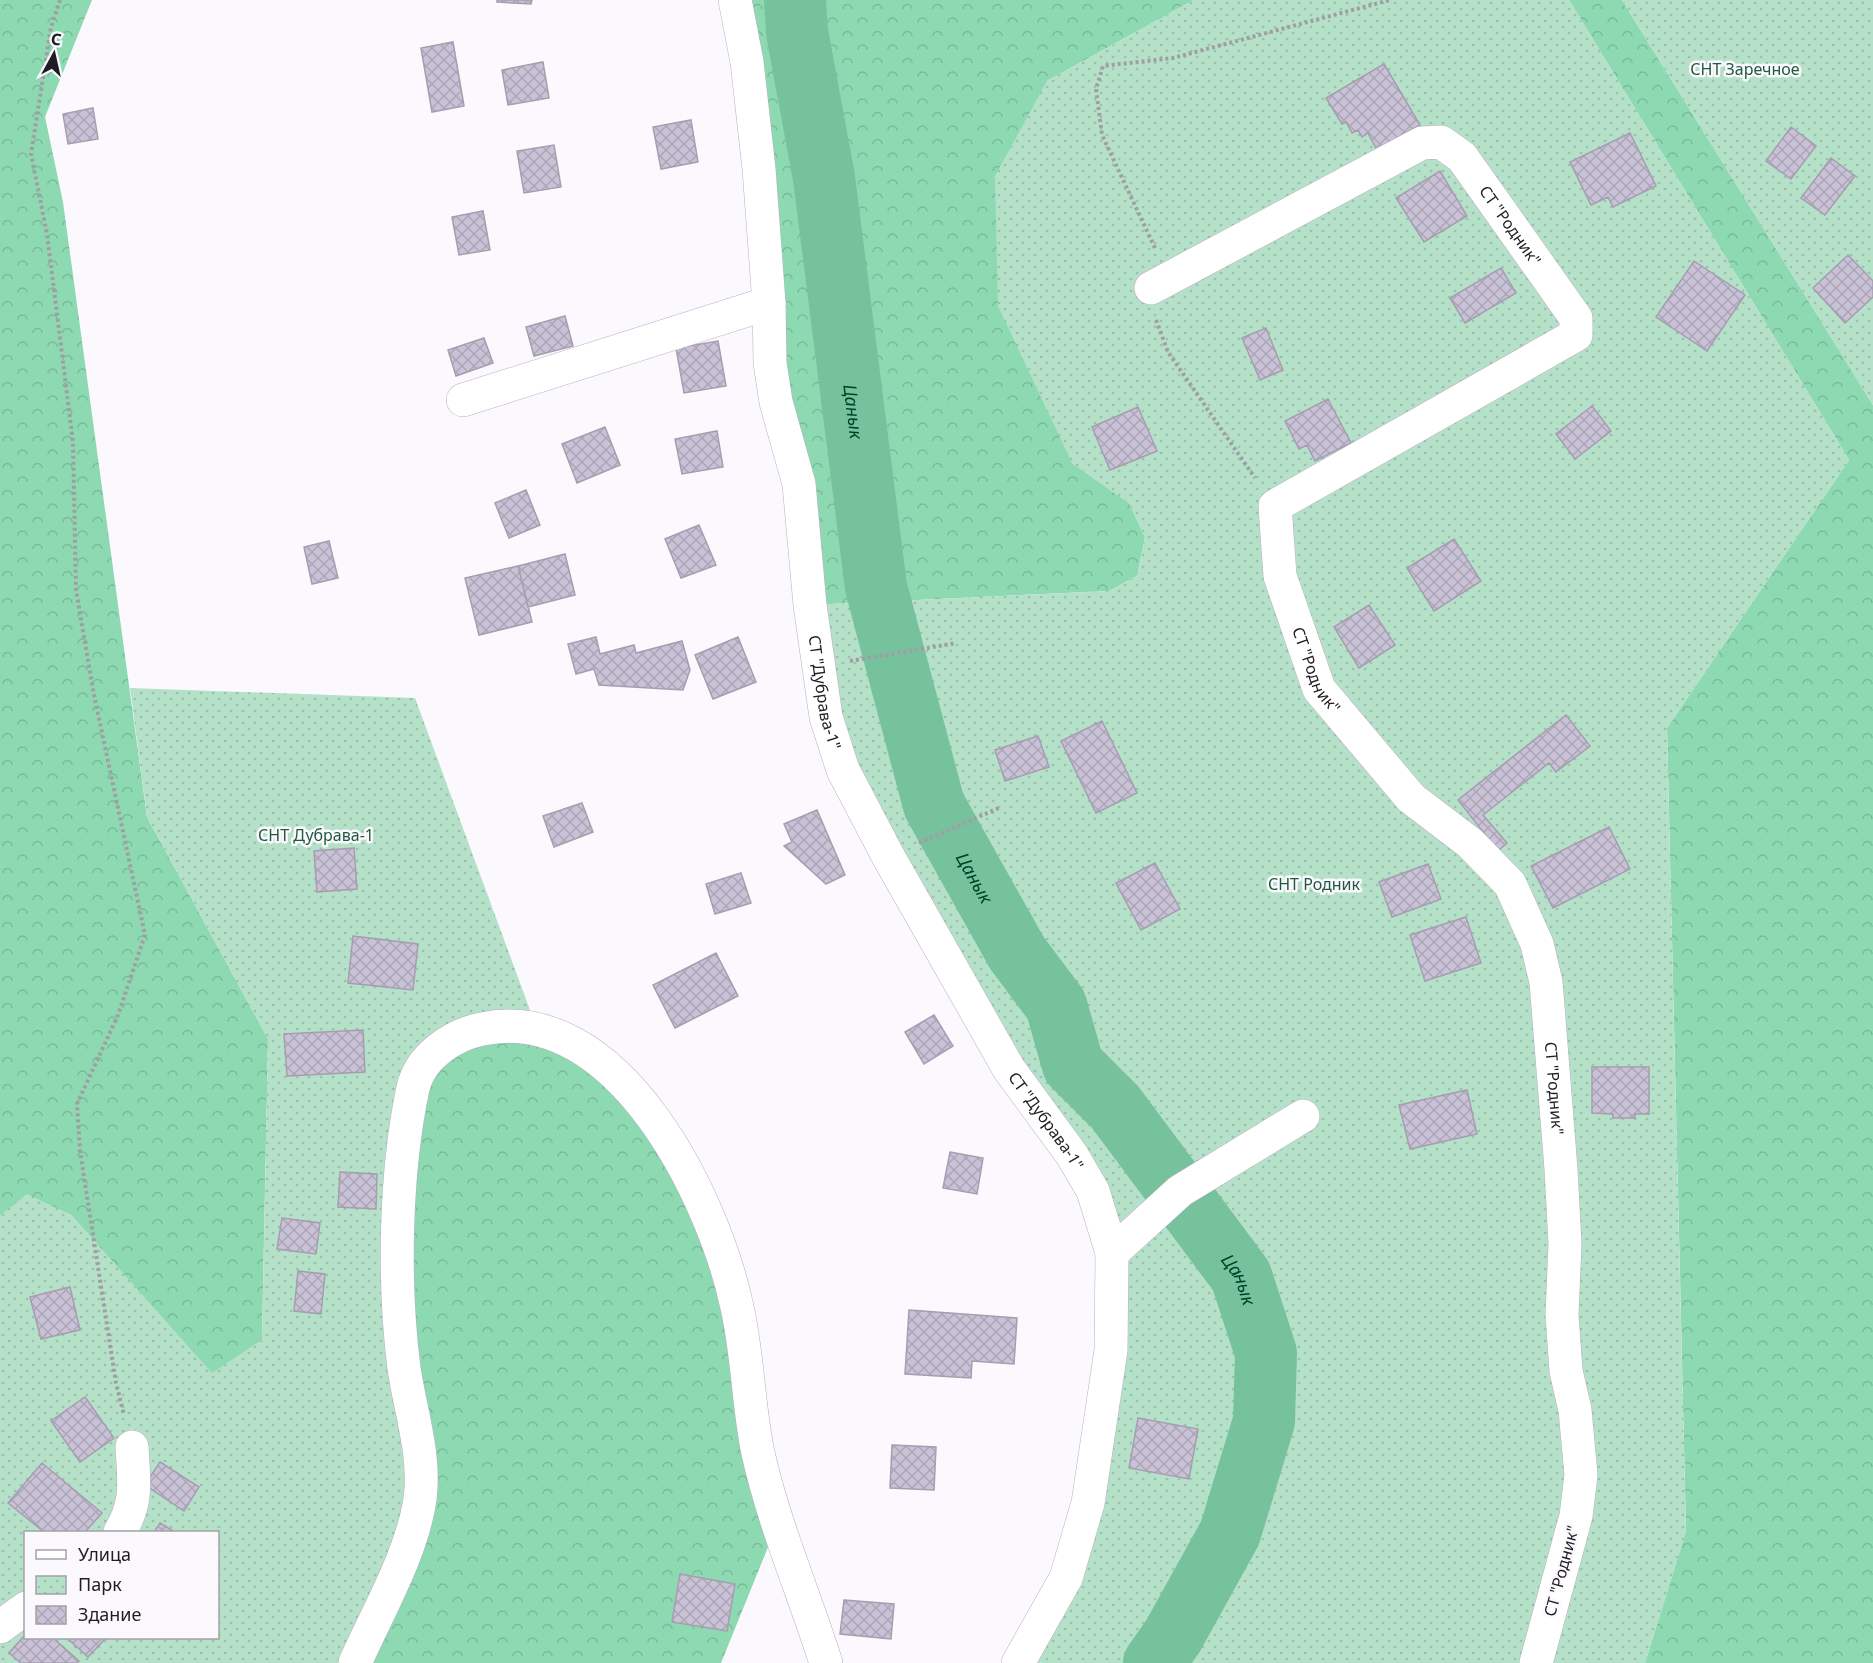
<svg xmlns="http://www.w3.org/2000/svg" width="1873" height="1663" viewBox="0 0 1873 1663" font-family="'Noto Sans',sans-serif">
<style>
.forest{fill:url(#forest-crowns)}
.park{fill:url(#park-dots);fill-rule:evenodd}
.lines{fill:none;stroke-linecap:round;stroke-linejoin:round}
.river{stroke:#76c29c;stroke-width:62}
.building{fill:url(#building-cross-hatch);stroke:#a59db0;stroke-width:1.5}
.minor-casing{stroke:#b8b0c3;stroke-width:34}
.path{stroke:#a09ea3;stroke-width:4;stroke-dasharray:3 3;stroke-linecap:butt}
.minor{stroke:#fff;stroke-width:33}
.labels{text-anchor:middle;dominant-baseline:central;stroke-width:5;stroke-linejoin:round;paint-order:stroke}
.park-label{font-size:16px;fill:#1f593f;stroke:#fbf9fd}
.street-label{font-size:16px;fill:#1f1c23;stroke:#fbf9fd}
.water-label{font-size:18px;font-style:italic;fill:#004129;stroke:#fbf9fd}
</style>
<defs>
<pattern id="forest-crowns" width="20" height="18" patternUnits="userSpaceOnUse" patternTransform="scale(1.5)"><rect width="20" height="18" fill="#8dd9b2"/><path d="M2 6a3 3 0 1 1 6 0M12 15a3 3 0 1 1 6 0" fill="none" stroke="#79ba99"/></pattern>
<pattern id="park-dots" width="8" height="8" patternUnits="userSpaceOnUse" patternTransform="scale(1.5)"><rect width="8" height="8" fill="#b5e1c9"/><path d="M2 2h.1M6 6h.1" fill="none" stroke="#9bc0ac" stroke-width="1.8" stroke-linecap="round"/></pattern>
<pattern id="building-cross-hatch" width="8" height="8" patternUnits="userSpaceOnUse" patternTransform="scale(1.5)"><rect width="8" height="8" fill="#c9c1d5"/><path d="M0 0l8 8M0 8l8-8" fill="none" stroke="#aca5b7"/></pattern>
</defs>
<rect width="100%" height="100%" fill="#fbf9fd"/>
<!-- forest -->
<path class="forest" d="M0 0H92L45 117 63 202 147 817 268 1039 262 1340 212 1374 71 1215 27 1195 0 1216Z
M735 0H1194L1047 81 1072 463 1129 503 1145 537 1137 576 1109 591 810 605Z
M1569 0H1622L1873 405V1663H1645L1686 1531 1667 728 1849 460Z
M568 1039 697 1194 777 1525 721 1663H355L406 1132 450 1041Z"/>
<!-- park -->
<path class="park" d="M1194 0H1569L1849 460 1667 728 1686 1532 1645 1663H1018L1066 1578 1112 1253 843 770 810 605 1109 591 1137 576 1145 537 1129 503 1072 463 998 306 995 176 1047 81Z
M1622 0H1873V405Z
M130 688 415 698 537 1029 450 1041 406 1132 420 1465 355 1663H0V1216L27 1194 71 1215 212 1373 262 1340 268 1039 147 817ZM26 1532H218V1638H26Z"/>
<g class="lines">
<!-- river -->
<path class="river" id="s1" d="M795 0 797 32 824 178 876 587 934 805 1017 953 1056 1005 1073 1065 1115 1107 1241 1276 1266 1353 1264 1421 1230 1533 1173 1636 1154 1663"/>
</g>
<!-- building -->
<path class="building" d="M497 0H532L531 4 497 2Z
M453 42 464 106 432 112 421 48Z
M543 62 549 98 508 105 502 70Z
M1384 64 1420 125 1377 150 1368 133 1362 137 1358 130 1352 133 1346 122 1342 124 1326 98Z
M93 108 98 139 68 144 63 114Z
M691 120 698 162 661 169 653 127Z
M1791 127 1816 146 1791 179 1766 161Z
M1630 133 1656 186 1613 207 1608 197 1591 205 1570 162Z
M554 145 561 187 524 193 517 151Z
M1831 158 1855 176 1825 215 1801 198Z
M1440 171 1467 216 1424 242 1396 198Z
M483 211 490 250 459 255 452 217Z
M1848 255 1873 281V297L1845 323 1813 288Z
M1694 261 1745 295 1707 351 1656 317Z
M1501 268 1516 293 1465 323 1450 298Z
M565 316 573 346 534 356 526 327Z
M1266 328 1283 370 1260 380 1242 338Z
M484 338 493 363 456 376 448 350Z
M718 341 726 386 684 393 676 348Z
M1328 399 1351 443 1315 461 1307 445 1299 449 1285 421Z
M1592 406 1611 431 1575 459 1556 434Z
M1138 407 1157 451 1110 470 1092 427Z
M605 427 620 465 577 483 562 444Z
M717 431 723 467 682 474 675 439Z
M526 490 540 525 509 538 495 503Z
M699 525 716 565 681 578 665 539Z
M1454 539 1481 581 1434 611 1407 568Z
M329 541 338 578 312 584 304 547Z
M565 554 575 595 528 607 518 566Z
M518 566 532 622 479 635 465 578Z
M1369 605 1395 645 1359 668 1334 627Z
M596 637 600 654 634 645 636 653 682 641 690 670 683 690 599 685 594 669 576 674 568 644Z
M738 637 756 682 713 699 695 655Z
M1566 715 1590 746 1556 772 1549 763 1483 815 1507 843 1498 851 1458 800Z
M1102 721 1137 793 1096 813 1061 741Z
M1038 736 1049 767 1005 781 995 750Z
M582 803 593 832 554 847 543 816Z
M817 810 845 875 826 884 784 846 792 842 784 824Z
M1609 827 1630 869 1553 908 1531 866Z
M354 848 357 889 317 892 314 851Z
M1155 863 1180 909 1141 930 1116 883Z
M1428 864 1441 899 1392 917 1379 882Z
M741 873 751 903 715 914 706 884Z
M1466 917 1481 963 1425 981 1410 935Z
M353 936 418 944 413 990 348 983Z
M716 953 738 996 675 1028 653 985Z
M934 1015 953 1046 924 1064 905 1032Z
M363 1030 365 1072 287 1076 284 1034Z
M1592 1067H1649V1114H1635V1118H1613V1114L1592 1113Z
M1467 1090 1477 1134 1410 1149 1399 1105Z
M950 1152 983 1158 977 1194 943 1188Z
M340 1172 377 1174 376 1209 338 1207Z
M282 1218 320 1223 316 1254 277 1249Z
M298 1271 325 1274 321 1314 294 1311Z
M70 1287 80 1330 41 1339 30 1297Z
M909 1310 1017 1318 1014 1364 972 1361 971 1378 905 1374Z
M85 1397 114 1438 80 1462 51 1421Z
M1138 1418 1198 1429 1189 1479 1129 1468Z
M892 1445 936 1447 934 1490 890 1488Z
M160 1462 199 1487 184 1511 145 1485Z
M42 1463 102 1513 85 1532H44L8 1503Z
M160 1523 175 1532H154Z
M680 1574 735 1584 727 1631 672 1622Z
M844 1600 894 1604 891 1639 840 1634Z
M26 1634V1638H53L79 1661 77 1663H21L9 1653Z
M67 1638H106L88 1657Z"/>
<g class="lines">
<!-- minor casing -->
<g class="minor-casing">
<g id="minor">
<path id="s2" d="M735 0 747 62 759 169 769 303 770 363 776 402 799 484 810 605 826 717 843 770 888 856 1009 1069 1072 1155 1093 1191 1112 1253 1111 1350 1088 1503 1066 1578 1018 1663"/>
<path id="s3" d="M1151 288 1422 143 1441 142 1462 157 1576 318V335L1275 506 1280 576 1319 689 1411 798 1470 843 1510 884 1537 944 1546 982 1561 1169 1565 1244 1562 1315 1566 1371 1575 1410 1581 1475 1576 1516 1536 1663"/>
<path d="M463 400 769 303"/>
<path d="M1112 1253 1180 1191 1303 1116"/>
<path d="M120 1532C138 1502 134 1482 132 1447"/>
<path d="M0 1627 26 1608"/>
<path d="M355 1663C377 1613 412 1554 420 1499 426 1456 410 1410 404 1368 393 1282 395 1173 413 1088 420 1057 452 1035 482 1029 618 1000 714 1198 737 1307 748 1355 748 1405 758 1453 774 1525 804 1593 826 1663"/>
</g>
</g>
<!-- path -->
<path class="path" d="M60 0 51 27 31 154 47 234 73 442 76 590 94 695 145 935 118 1015 77 1104 80 1151 116 1383 124 1415
M1155 248 1102 135 1096 89 1103 66 1173 58 1390 0
M1156 320 1168 352 1255 478
M850 661 956 643
M919 843 1001 807"/>
<!-- minor -->
<use href="#minor" class="minor"/>
</g>
<g class="labels">
<!-- park labels -->
<g class="park-label">
<text x="1745" y="69">СНТ Заречное</text>
<text x="316" y="835">СНТ Дубрава-1</text>
<text x="1314" y="884">СНТ Родник</text>
</g>
<!-- street labels -->
<g class="street-label">
<text stroke="none"><textPath href="#s3" startOffset="436">СТ "Родник"</textPath></text>
<text stroke="none"><textPath href="#s3" startOffset="1084">СТ "Родник"</textPath></text>
<text stroke="none"><textPath href="#s2" startOffset="700">СТ "Дубрава-1"</textPath></text>
<text stroke="none"><textPath href="#s3" startOffset="1588">СТ "Родник"</textPath></text>
<text stroke="none"><textPath href="#s2" startOffset="1186">СТ "Дубрава-1"</textPath></text>
<text transform="translate(1561 1571) rotate(-75)">СТ "Родник"</text>
</g>
<!-- water labels -->
<g class="water-label">
<text stroke="none"><textPath href="#s1" startOffset="416">Цанык</textPath></text>
<text stroke="none"><textPath href="#s1" startOffset="902">Цанык</textPath></text>
<text stroke="none"><textPath href="#s1" startOffset="1388">Цанык</textPath></text>
</g>
</g>
<!-- legend -->
<rect x="24" y="1531" width="195" height="108" fill="#fbf9fd" stroke="#a3a1a6" stroke-width="1.5"/>
<rect x="36" y="1550" width="30" height="9" fill="#ffffff" stroke="#a3a1a6" stroke-width="1.5"/>
<text x="78" y="1561" font-size="18" fill="#1f1c23">Улица</text>
<rect x="36" y="1576" width="30" height="18" fill="url(#park-dots)" stroke="#a3a1a6" stroke-width="1.5"/>
<text x="78" y="1591" font-size="18" fill="#1f1c23">Парк</text>
<rect x="36" y="1606" width="30" height="18" fill="url(#building-cross-hatch)" stroke="#a3a1a6" stroke-width="1.5"/>
<text x="78" y="1621" font-size="18" fill="#1f1c23">Здание</text>
<!-- north arrow -->
<g transform="translate(54 54) rotate(8)" stroke="#fbf9fd" stroke-width="4.5" paint-order="stroke">
<path d="M0-4.5L10 22L0 15L-10 22Z" fill="#1f1c23"/>
<text y="-9" font-size="16" font-weight="bold" text-anchor="middle" fill="#1f1c23">С</text>
</g>
</svg>
